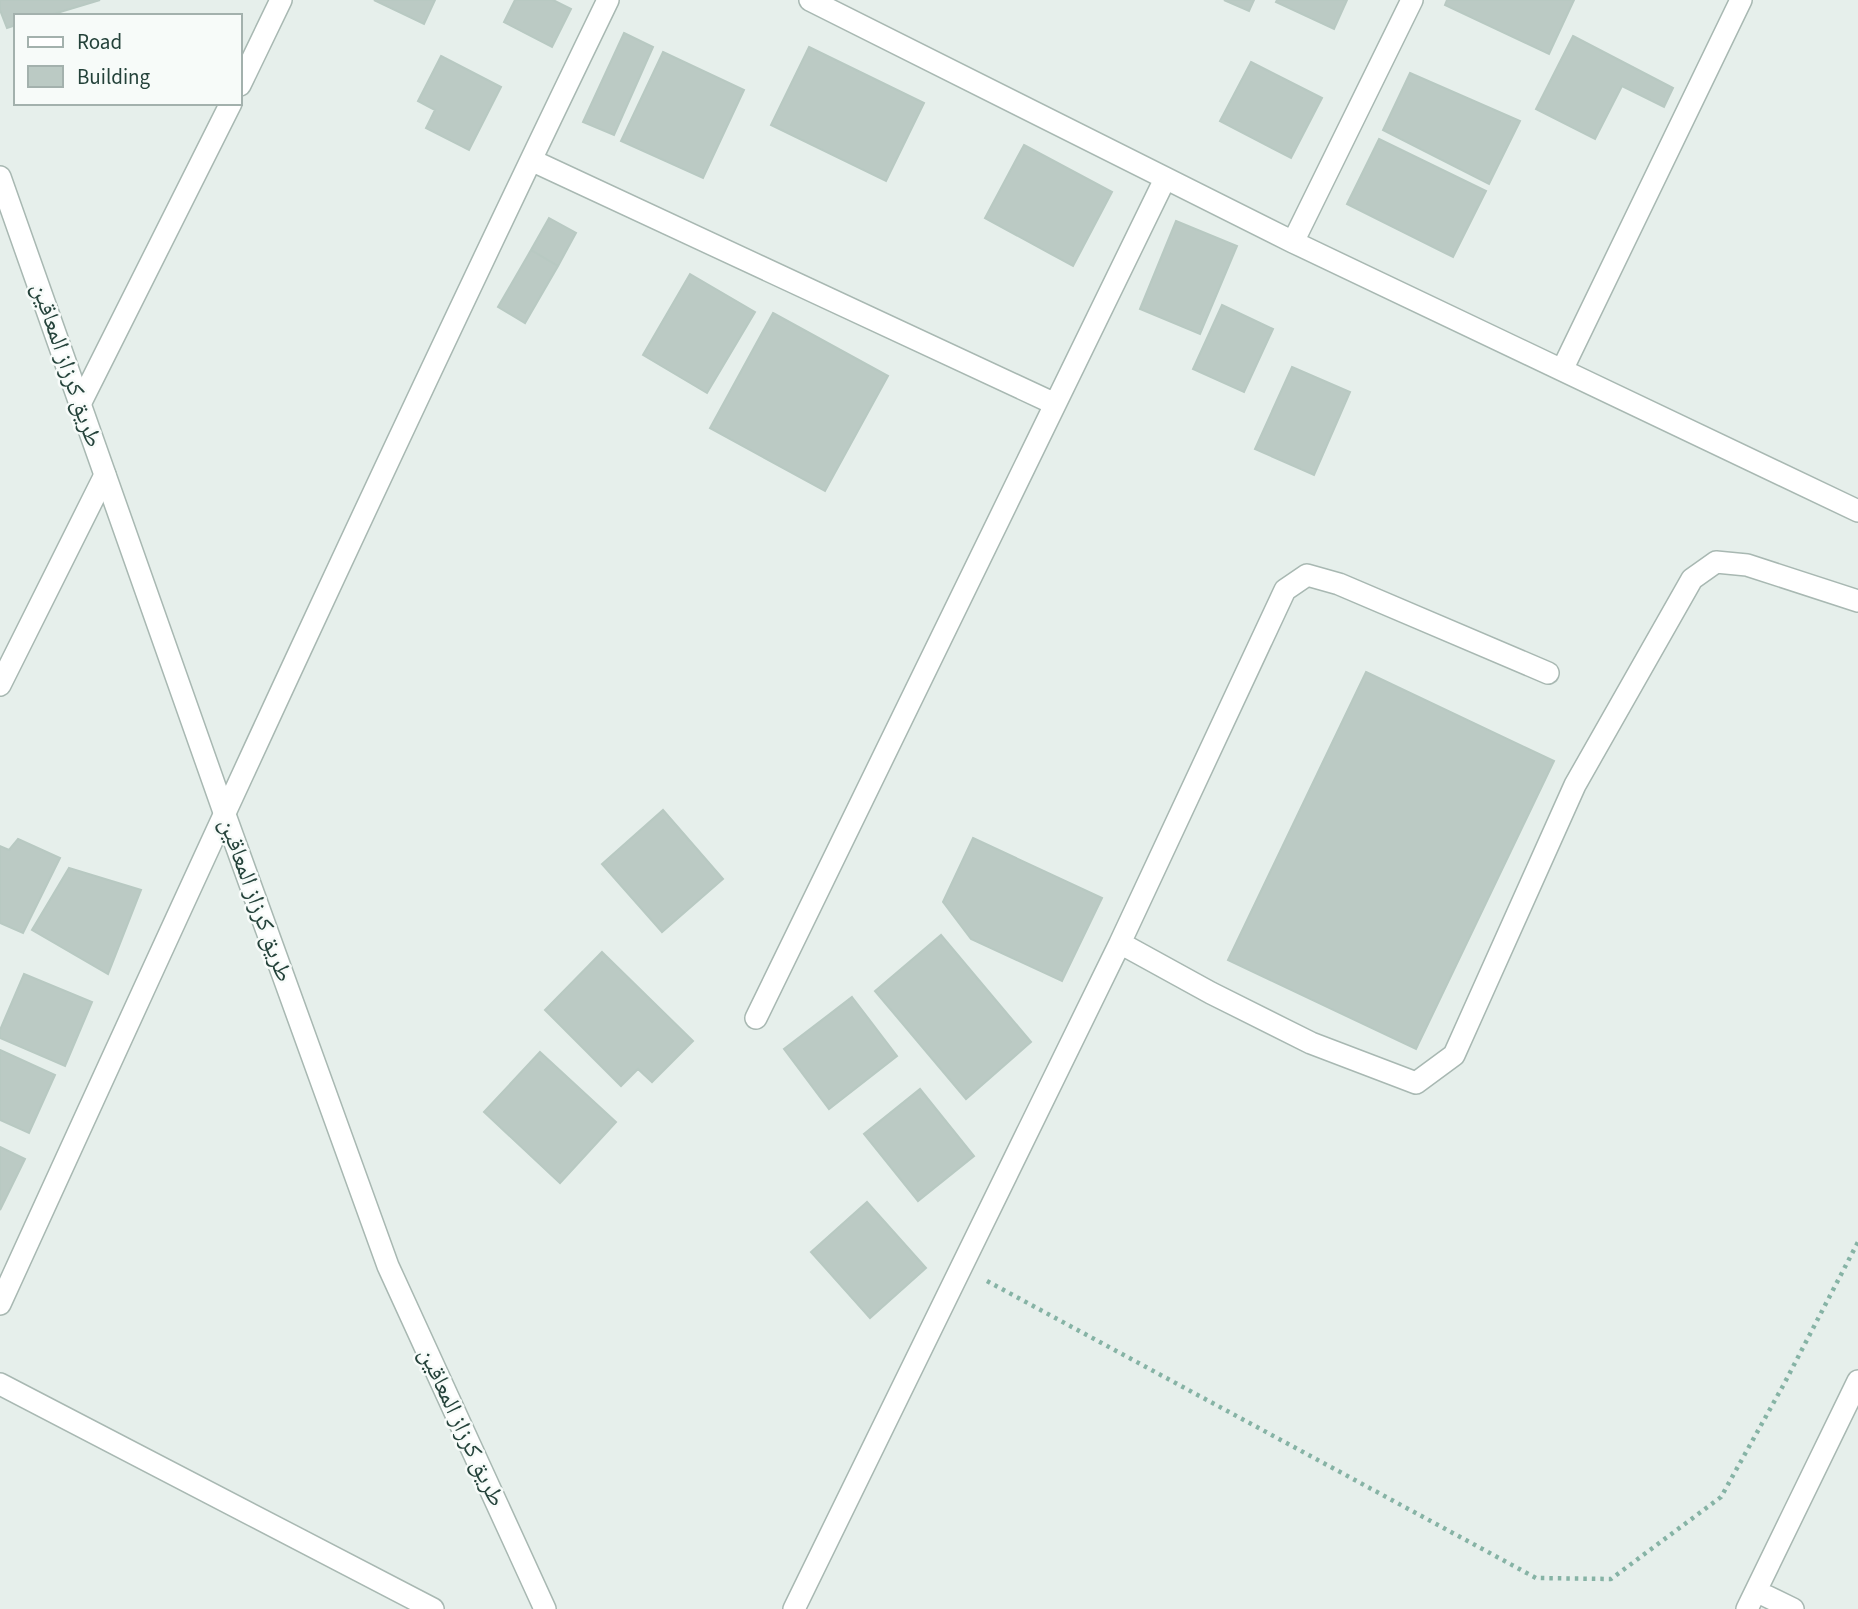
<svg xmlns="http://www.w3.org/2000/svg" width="1858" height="1609" viewBox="0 0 1858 1609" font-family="'Source Sans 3','Noto Naskh Arabic',sans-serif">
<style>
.building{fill:#bbcac4;stroke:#b8c9c2;stroke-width:2}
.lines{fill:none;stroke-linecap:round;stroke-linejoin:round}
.minor-casing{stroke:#a8b8b2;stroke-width:24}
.tertiary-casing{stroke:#a8b8b2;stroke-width:24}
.path{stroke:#86b3a5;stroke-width:4.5;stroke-dasharray:3.5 5;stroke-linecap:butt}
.minor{stroke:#fff;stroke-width:21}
.tertiary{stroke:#fff;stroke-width:21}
.labels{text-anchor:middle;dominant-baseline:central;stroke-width:5;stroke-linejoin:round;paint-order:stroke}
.street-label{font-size:24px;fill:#24423a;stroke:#f7fbf9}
</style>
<rect width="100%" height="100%" fill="#e6efeb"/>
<!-- building -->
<path class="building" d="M0 0H100L47 16H16V25L7 28 0 10Z
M374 0H435L424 24Z
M515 0H553L571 9 552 47 504 22Z
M1224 0H1254L1249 11Z
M1277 0H1347L1334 29 1276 2Z
M1447 0H1574L1549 54 1445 5Z
M624 33 653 47 614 135 583 122Z
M1573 36 1673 88 1664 107 1622 86 1595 139 1536 109Z
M809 47 924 103 886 181 771 125Z
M663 52 744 90 703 178 621 141Z
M441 56 501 87 469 150 426 128 435 110 418 101Z
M1251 62 1322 98 1291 158 1220 121Z
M1410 73 1520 121 1489 184 1383 130Z
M1379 139 1486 191 1453 257 1347 204Z
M1024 145 1112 192 1073 266 985 218Z
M549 218 576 233 558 266 531 250Z
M1176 221 1237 246 1200 334 1140 309Z
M531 250 558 266 525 323 498 307Z
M690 274 755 312 707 393 643 355Z
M1222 305 1273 329 1244 392 1193 369Z
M773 313 888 376 825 491 710 428Z
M1292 367 1350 392 1314 475 1255 449Z
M1366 672 1554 761 1416 1049 1228 960Z
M663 810 723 879 662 932 602 864Z
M973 838 1102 898 1062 981 971 939 943 902Z
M18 839 60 858 23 933 0 923V846L9 850Z
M69 868 141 890 108 974 32 930Z
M941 935 1031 1042 966 1099 875 991Z
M602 952 693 1041 652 1082 638 1069 621 1086 545 1010Z
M24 974 92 1002 65 1066 0 1038V1030Z
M852 997 897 1056 829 1109 784 1049Z
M0 1050 55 1075 29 1133 0 1120Z
M540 1052 616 1122 560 1183 484 1112Z
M920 1089 974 1156 918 1201 864 1134Z
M0 1147 25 1159 0 1210Z
M867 1202 926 1268 870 1318 811 1252Z"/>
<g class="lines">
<!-- minor casing -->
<g class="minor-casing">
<path id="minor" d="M810 0 1293 242 1858 511
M240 85 281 0
M531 160 1055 404
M1293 242 1412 0
M1562 370 1741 0
M80 404 231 103
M0 685 105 475
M1120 943 1285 590 1307 575 1339 584 1548 673
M756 1018 1165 179
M0 1304C199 868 399 431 608 0
M0 1384 433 1609
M1756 1591 1793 1609
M794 1609 1120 943 1211 993 1311 1043 1416 1083 1454 1055 1575 785 1692 579 1716 562 1747 565 1858 601
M1747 1609 1858 1381"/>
</g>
<!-- tertiary casing -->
<g class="tertiary-casing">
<path id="tertiary" d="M0 177 224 812 388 1266 545 1609"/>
</g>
<!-- path -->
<path class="path" d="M987 1281 1536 1578 1611 1579 1721 1497 1784 1384 1858 1242"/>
<!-- minor -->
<use href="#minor" class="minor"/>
<!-- tertiary -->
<use href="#tertiary" class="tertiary"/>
</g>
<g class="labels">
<!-- street labels -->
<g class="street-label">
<text transform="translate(67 365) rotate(71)">طريق كرزاز المعاقين</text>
<text transform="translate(256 900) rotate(70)">طريق كرزاز المعاقين</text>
<text transform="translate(462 1427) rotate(65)">طريق كرزاز المعاقين</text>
</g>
</g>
<!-- legend -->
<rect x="14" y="14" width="228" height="91" fill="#f7fbf9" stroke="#a3b1ad" stroke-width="2"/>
<rect x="28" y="37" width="35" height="10" fill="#ffffff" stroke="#a3b1ad" stroke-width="2"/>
<text x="77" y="49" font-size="21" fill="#24423a">Road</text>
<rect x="28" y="66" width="35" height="21" fill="#bbcac4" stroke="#a3b1ad" stroke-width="2"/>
<text x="77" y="84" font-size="21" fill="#24423a">Building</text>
</svg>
